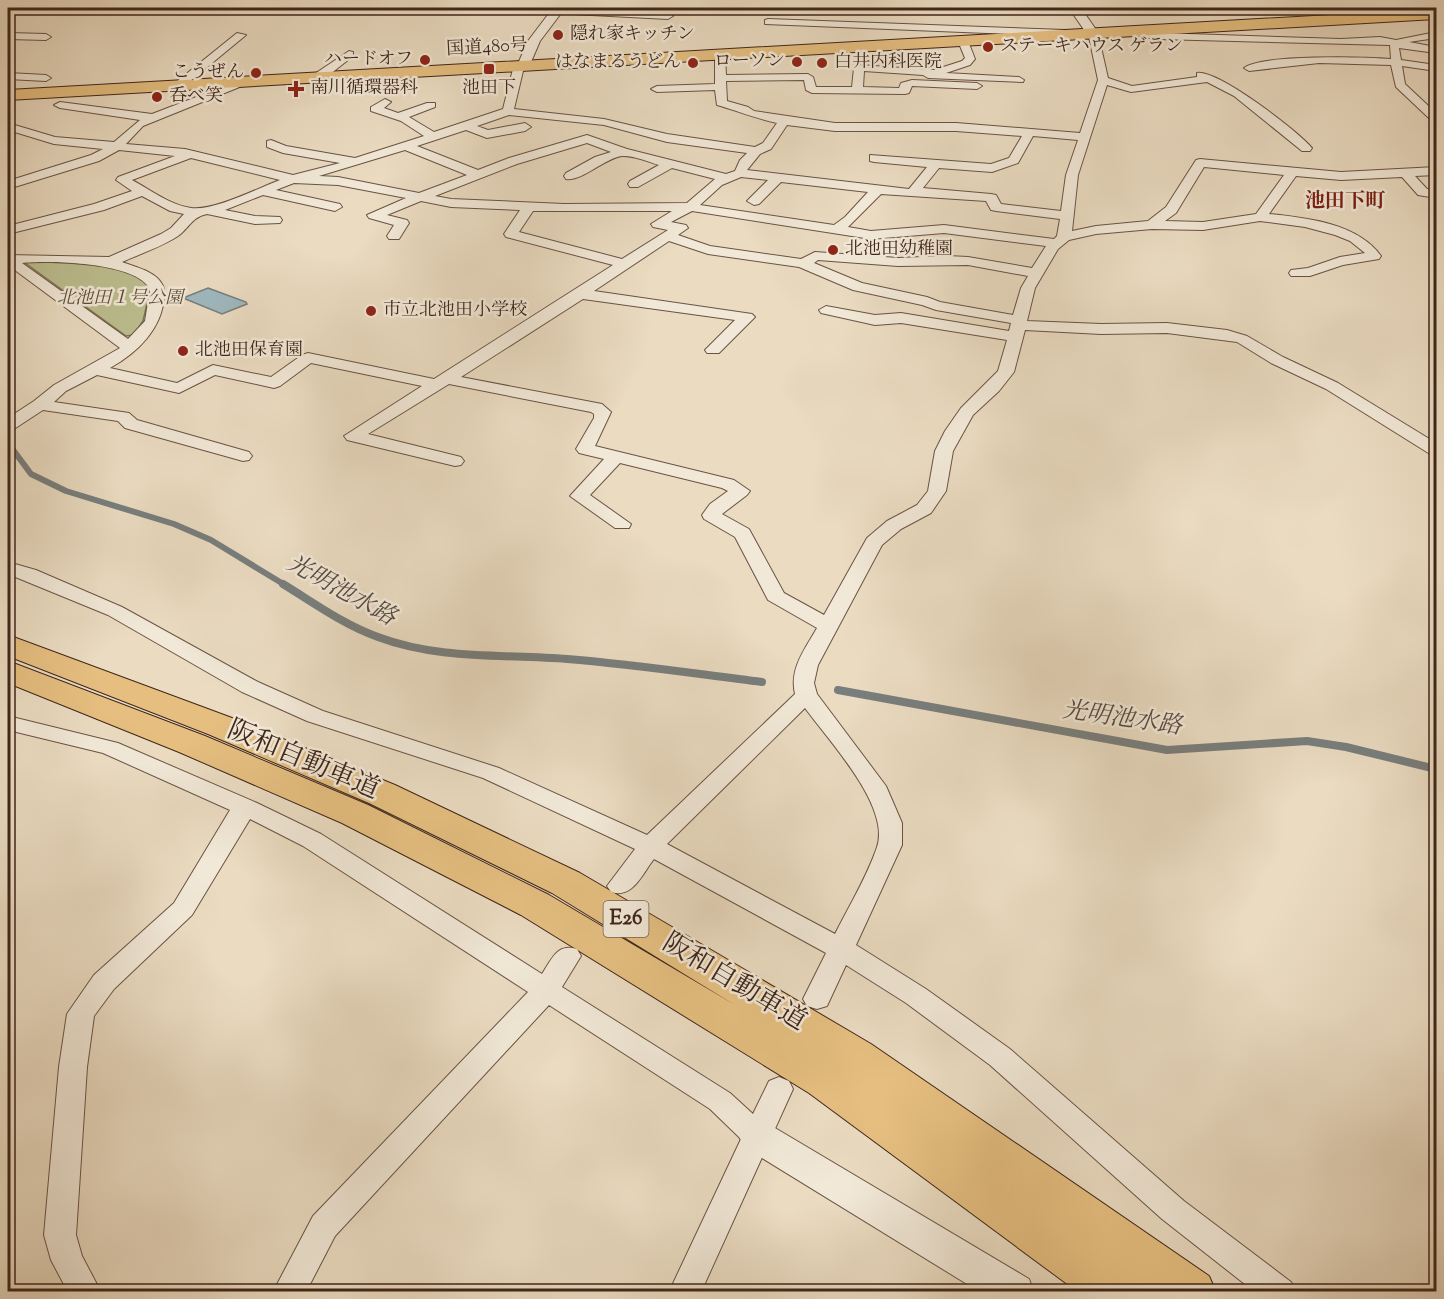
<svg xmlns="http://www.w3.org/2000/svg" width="1444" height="1299" viewBox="0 0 1444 1299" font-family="'Sorts Mill Goudy','Noto Serif JP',serif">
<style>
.green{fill:#bcbe8f;stroke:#7e7254;stroke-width:1.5}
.water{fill:#9eb8bf;stroke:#787e7d;stroke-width:1.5}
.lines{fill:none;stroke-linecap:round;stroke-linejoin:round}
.stream-far1{stroke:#787e7d;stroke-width:6}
.stream{stroke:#787e7d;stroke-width:8}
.minor-casing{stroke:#6a5344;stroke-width:2}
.tertiary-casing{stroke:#6a5344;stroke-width:2}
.trunk-casing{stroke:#3f261a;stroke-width:2}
.motorway-casing{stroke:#3f261a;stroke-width:2}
.minor{fill:#f1e8d7;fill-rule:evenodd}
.tertiary{fill:#f1e8d7;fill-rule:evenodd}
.trunk{fill:#e5be80;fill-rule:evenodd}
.motorway{fill:#e5be80;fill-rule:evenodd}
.poi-dot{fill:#8f2418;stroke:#f1e8d7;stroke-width:2}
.labels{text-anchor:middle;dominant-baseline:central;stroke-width:5;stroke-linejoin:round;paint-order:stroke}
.far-poi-label{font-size:18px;fill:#3f261a;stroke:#f1e8d7;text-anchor:start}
.far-street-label{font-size:18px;fill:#3f261a;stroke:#f1e8d7}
.far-park-label{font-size:18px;font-style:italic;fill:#5e4c37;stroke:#f1e8d7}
.far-neighbourhood-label{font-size:20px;font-weight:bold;fill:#7a1f14;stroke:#f1e8d7}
.shield{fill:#f1e8d7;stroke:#746053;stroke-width:1.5}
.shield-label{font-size:21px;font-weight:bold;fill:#3f261a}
.water-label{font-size:24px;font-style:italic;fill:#574a43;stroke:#f1e8d7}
.near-street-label{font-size:27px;fill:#3f261a;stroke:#f1e8d7}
</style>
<rect width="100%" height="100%" fill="#eadbc1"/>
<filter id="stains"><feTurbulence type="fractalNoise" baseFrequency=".00333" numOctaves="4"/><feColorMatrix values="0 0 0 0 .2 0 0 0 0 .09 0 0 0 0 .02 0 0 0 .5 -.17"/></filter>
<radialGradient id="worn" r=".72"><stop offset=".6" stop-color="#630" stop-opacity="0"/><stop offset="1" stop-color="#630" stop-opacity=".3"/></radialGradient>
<!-- green -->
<path class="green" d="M31 261C69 262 122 259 151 287L143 321 134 335 126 336 25 263Z"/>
<!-- water -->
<path class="water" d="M208 288 246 302 247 304 222 314 183 298Z"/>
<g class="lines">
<!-- stream-far1 -->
<path class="stream-far1" d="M8 443 31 474 66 491 174 524 211 540 285 585"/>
<!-- stream -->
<path class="stream" d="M283 584C314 603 344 625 378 637 439 660 504 654 567 659 632 664 697 674 762 682
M838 690 1167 750 1307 741 1346 747 1436 769"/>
<!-- minor casing -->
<g class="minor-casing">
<path id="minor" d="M556 8 668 13 673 16 668 19 553 13 551 11Z
M768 19 1093 31 1098 34 1108 78 1132 86 1197 77V73C1217 69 1298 131 1312 148L1310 151H1302L1234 96 1207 82 1131 92 1107 85 1078 175 1072 231 1096 226 1148 221 1166 207 1196 160 1200 159 1341 172 1436 167V175L1415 176 1427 189 1436 190V198L1418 195 1402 177 1341 180 1296 176 1269 214C1307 218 1357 223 1381 256L1379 259 1343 265 1310 276H1291L1289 273 1291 270 1308 268 1340 257 1365 253 1350 241 1335 235 1305 227 1260 221 1203 230 1152 229 1096 234 1069 240 1058 249 1035 288 1027 321 1101 324 1167 323 1227 330 1247 336 1283 357 1338 383 1436 443V455L1430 454 1326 389 1271 363 1237 342 1167 333 1101 334 1025 330 1014 372 999 391 973 415 953 451 946 491 931 513 901 529 882 545 818 665 814 683 817 694 886 786 902 823V845L856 945 926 989 1010 1049 1184 1201 1291 1282 1296 1292H1255L1162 1219 990 1065 906 1003 846 965 827 1006 817 1009 807 1006 803 999 826 953 654 859C642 874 633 899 611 892L607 886 635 849 483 778 307 721 242 692 108 615 8 574V562L36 570 122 607 258 682 323 711 499 768 647 835 795 694C789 669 805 649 817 628L768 600 735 537 704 519 702 515 710 504 728 491 722 488 620 463 590 495 631 524 629 528H615L570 496 604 459 579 453 576 449 594 418V414L591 412 449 384 368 434 461 457 464 461 461 465 455 466 347 440 344 436 422 386 311 363 280 386 274 388 215 375 179 393 97 375 66 391 54 402 129 413 137 420 249 452 252 456 249 460 243 461 125 428 118 421 43 410 14 429 8 430V418L34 401 54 385 120 348 8 265V255L109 257 161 234 171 228 184 214 170 211 142 196 104 210 8 234V226L94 204 132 191 116 180 118 177 175 156 119 150 99 161 8 189V181L91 155 103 149 54 144 8 130V123L55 137 114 142 140 120 60 108 54 105 60 102 152 114 243 79 247 80V84L143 126 126 144 185 149 293 175 340 163 283 153 267 147V141L271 140 286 146 355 158 424 136 401 121 371 111V107L385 99 391 102 384 108 398 113 427 103H435V107L409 117 434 132 503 109 513 69 523 63 528 66 523 71 514 109 604 119 667 134 755 147 763 143 777 123C754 118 738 111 717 105L715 90 657 92 651 89 657 86 715 84V55L720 52 725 55 726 75 808 74 813 77 816 87H852L854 68 859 65 934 70 962 61 965 58 958 41 963 38 968 41 975 59 970 65 946 73 1019 77 1024 80 1023 82 928 78 923 75 864 71 863 87 899 88 901 83 912 80 977 83 982 86 977 89 912 86 909 93 905 94 812 93 806 90 804 80 726 81 727 101 748 107 754 111 835 123H956L1080 133 1098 80 1089 37 765 24V20ZM509 115 604 125 667 142 747 153 740 160 735 171 726 174 627 149 587 135 509 158 478 170 417 146 466 130 487 138 525 131 531 127 525 123 488 130 477 126ZM787 125 835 131H956L1022 136 1009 158 991 164 870 155V161L874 162 927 167 909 189 747 170 760 154 771 149ZM1033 136 1078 140 1066 175 1061 211 1001 204 996 195 991 194 923 188 939 168 992 172 1018 163ZM587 143 611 152 595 157 566 173 564 176 566 179C581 182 605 158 622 156 633 155 649 162 659 165L630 181 628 184 630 187H638L672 168 715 179 687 203 564 204 451 199 435 196 517 164ZM405 150 467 175 419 193 338 177 319 176ZM191 158 280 180C258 188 214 211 191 208 170 205 151 190 132 180ZM1204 167 1284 175 1256 214 1203 222 1165 221 1176 213ZM741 177 768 180 747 201 754 205 759 204 781 182 868 192 845 217 834 225 700 205 722 185ZM294 183 338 185 406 198 367 215 369 218 394 225 387 236 389 239H399L409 223 407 220 387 215 421 201 451 207 520 210 504 234 506 237 613 265 434 379 308 353 302 355 271 377 213 365 177 383 110 368C137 353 162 329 164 297 164 293 165 288 162 284 155 271 135 267 122 262 140 254 161 247 178 236 189 228 192 217 207 214L255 224 280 223 282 220 280 217 255 216 225 210 263 195 335 211 342 207 340 204 276 190ZM881 194 986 201 991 210 996 211 1060 219 1057 236 1054 239 944 225 871 231 848 227ZM533 211H672L651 224 653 227 668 230 622 259 519 232ZM692 211 871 239 944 233 1046 246 1032 268 968 257 948 256 898 258 815 252 801 259 710 246 678 235 688 228 686 225 671 222ZM669 241 708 254 799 267 853 290 922 305 936 310 1011 323 1009 331 901 313 875 315 826 306 819 310 821 313 875 325 901 323 1007 340 998 371 961 408 945 431 935 451 928 491 917 505 887 521 867 538 824 615 784 593 749 529 722 514 747 495 750 491 734 480 595 446 611 412 602 404 461 377 583 299 735 320 705 350 707 353H719L755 317 752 314 594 291ZM818 260 898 266 968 265 1028 276 1021 288 1013 315 940 302 927 297 862 283 814 263ZM22 263C48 260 139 262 150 290L145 321 128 339ZM805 708C828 740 891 806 877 847 867 877 849 906 835 934L667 844Z
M1125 29 1158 33 1341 39 1380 37 1396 40 1436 32V38L1409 42 1436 47V53L1399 48 1401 60 1436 65V71L1402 66 1405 84 1436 113V122L1432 121 1396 87 1391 65 1319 63 1249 71 1244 68C1261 54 1365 57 1391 59L1390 45 1158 39 1121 34V30Z
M8 33 46 34 51 37 46 40 8 39Z
M237 33 246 35 183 87H175V83Z
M349 51 353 52V56L324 79H316V73Z
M8 73 46 75 51 78 46 81 8 79Z
M8 716 118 743 257 803 321 834 542 974C552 959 557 943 577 949L581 956 562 987 730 1093 753 1114 769 1081 779 1077 789 1081 793 1089 701 1292H669L741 1139 710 1109 549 1005 335 1236 306 1292H273L313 1216 528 992 303 846 250 819 192 915 114 989 94 1016 87 1067 76 1235 82 1256 101 1292H68L51 1260 44 1235 59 1067 67 1014 94 975 174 903 230 810 103 753 8 730Z"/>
</g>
<!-- tertiary casing -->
<g class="tertiary-casing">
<path id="tertiary" d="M553 8H565L540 41 528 69H518L517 66 528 41Z
M1069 8H1081L1099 34 1097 37H1089Z
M757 1121 770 1125 1029 1279 1034 1292H980L744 1147 739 1136 744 1125Z"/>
</g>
<!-- trunk casing -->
<g class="trunk-casing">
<path id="trunk" d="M1436 9V19L8 100V90Z"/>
</g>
<!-- motorway casing -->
<g class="motorway-casing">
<path id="motorway" d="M8 635 232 718 395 785 580 873 871 1044 1209 1276 1216 1292H1150L1142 1286 1144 1292H1078L809 1093 521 915 342 823 179 752 8 683V661L205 736 368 805 549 895 735 1005 552 893 369 803 208 734 8 656Z"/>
</g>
<!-- minor -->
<use href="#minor" class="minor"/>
<!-- tertiary -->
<use href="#tertiary" class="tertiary"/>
<!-- trunk -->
<use href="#trunk" class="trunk"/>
<!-- motorway -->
<use href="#motorway" class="motorway"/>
</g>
<!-- markers -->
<g class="poi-dot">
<circle cx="558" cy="35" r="6"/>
<circle cx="988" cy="47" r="6"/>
<circle cx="425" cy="60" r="6"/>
<circle cx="797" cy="62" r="6"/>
<circle cx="693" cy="63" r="6"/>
<circle cx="822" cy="63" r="6"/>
<rect x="483" y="63" width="12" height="12" rx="3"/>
<circle cx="256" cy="73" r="6"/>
<path d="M293 80h6v6h6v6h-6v6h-6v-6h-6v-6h6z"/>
<circle cx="157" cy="97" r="6"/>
<circle cx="833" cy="250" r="6"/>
<circle cx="371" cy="311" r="6"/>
<circle cx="183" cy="351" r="6"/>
</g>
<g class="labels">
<!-- far-poi labels -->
<g class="far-poi-label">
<text x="570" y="35">隠れ家キッチン</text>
<text x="1000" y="47">ステーキハウス ゲラン</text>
<text x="413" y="60" text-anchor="end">ハードオフ</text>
<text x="785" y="62" text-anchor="end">ローソン</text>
<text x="681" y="63" text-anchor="end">はなまるうどん</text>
<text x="834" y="63">白井内科医院</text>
<text x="244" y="73" text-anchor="end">こうぜん</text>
<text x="310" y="89">南川循環器科</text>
<text x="489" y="89" text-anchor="middle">池田下</text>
<text x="169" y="97">呑べ笑</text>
<text x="845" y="250">北池田幼稚園</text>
<text x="383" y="311">市立北池田小学校</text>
<text x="195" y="351">北池田保育園</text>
</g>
<!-- far-street labels -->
<g class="far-street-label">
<text transform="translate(487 48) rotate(-3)">国道480号</text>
</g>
<!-- far-park labels -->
<g class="far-park-label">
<text x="120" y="299">北池田１号公園</text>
</g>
<!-- far-neighbourhood labels -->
<g class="far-neighbourhood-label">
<text x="1345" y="202">池田下町</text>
</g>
<!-- shield labels -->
<rect class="shield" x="603.5" y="901" width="45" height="36" rx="4.5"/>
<g class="shield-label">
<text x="626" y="919">E26</text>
</g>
<!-- water labels -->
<g class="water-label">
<text transform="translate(341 591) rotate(29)">光明池水路</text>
<text transform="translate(1122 719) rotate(8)">光明池水路</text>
</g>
<!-- near-street labels -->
<g class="near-street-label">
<text transform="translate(303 761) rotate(23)">阪和自動車道</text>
<text transform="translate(734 983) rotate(31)">阪和自動車道</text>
</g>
</g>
<!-- margin -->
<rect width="1444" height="1299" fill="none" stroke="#eadbc1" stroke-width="30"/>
<rect x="9" y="9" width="1426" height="1281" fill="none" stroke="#3f261a" stroke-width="3"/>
<rect x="15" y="15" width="1414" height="1269" fill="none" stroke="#3f261a" stroke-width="1.5"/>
<rect width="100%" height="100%" filter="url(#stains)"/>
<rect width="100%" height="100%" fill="url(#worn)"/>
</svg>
